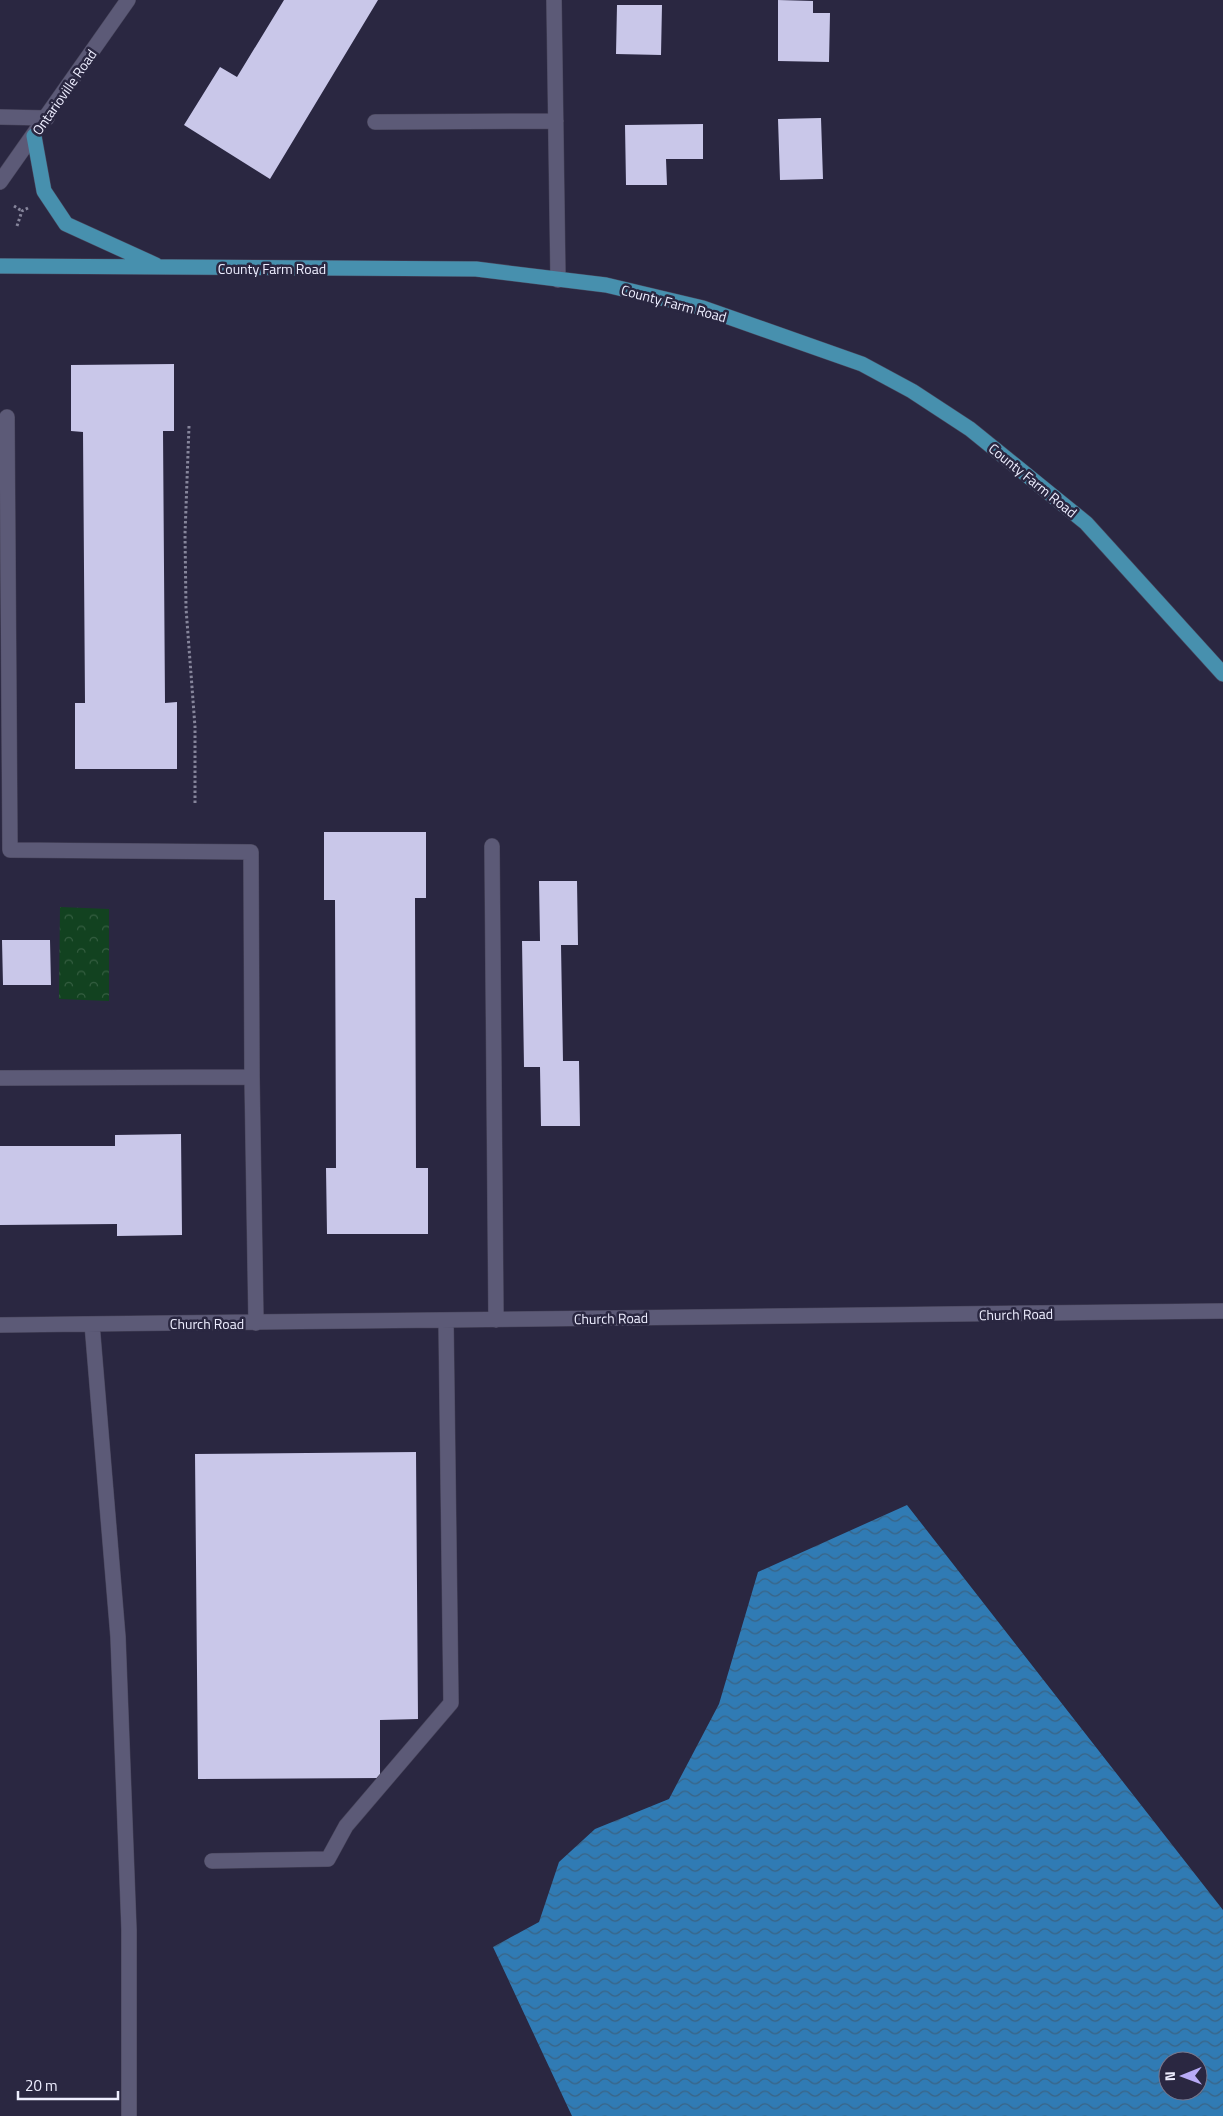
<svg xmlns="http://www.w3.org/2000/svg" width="1223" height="2116" viewBox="0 0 1223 2116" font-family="'Titillium Web',sans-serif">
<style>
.park{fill:url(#park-crowns)}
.water{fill:url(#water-waves);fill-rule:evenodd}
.building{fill:#c9c7e9}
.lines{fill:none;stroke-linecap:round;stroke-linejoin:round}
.minor-casing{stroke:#48455b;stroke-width:16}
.major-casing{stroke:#48455b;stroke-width:16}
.path{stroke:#86859b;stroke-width:3;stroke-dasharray:2.5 2.5;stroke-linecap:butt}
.minor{stroke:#5c5a77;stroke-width:15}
.major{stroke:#4790ae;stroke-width:15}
.labels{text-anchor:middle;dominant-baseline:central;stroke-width:5;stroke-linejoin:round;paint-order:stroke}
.street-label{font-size:14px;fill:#eef;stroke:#2a2741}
</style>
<defs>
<pattern id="park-crowns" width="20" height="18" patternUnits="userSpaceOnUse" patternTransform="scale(1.25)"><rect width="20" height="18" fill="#124220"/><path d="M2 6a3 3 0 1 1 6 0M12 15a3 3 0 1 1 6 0" fill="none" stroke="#355e41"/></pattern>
<pattern id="water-waves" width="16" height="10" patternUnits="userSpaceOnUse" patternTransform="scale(1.25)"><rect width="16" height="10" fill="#307bb4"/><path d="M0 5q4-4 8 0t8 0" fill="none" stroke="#3a6485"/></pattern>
</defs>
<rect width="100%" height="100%" fill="#2a2741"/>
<!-- park -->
<path class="park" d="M60 907 109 909V1001L59 999Z"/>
<!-- water -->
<path class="water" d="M907 1505 1223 1910V2116H572L493 1947 539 1922 559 1862 595 1829 669 1799 719 1704 758 1572ZM1168 2061H1198V2091H1168Z"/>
<!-- building -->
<path class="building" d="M284 0H378L270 179 184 125 220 67 237 77Z
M778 0 813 1V13H830L829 62 778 61Z
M617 5H662L661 55 616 54Z
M821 118 823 179 780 180 778 119Z
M703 124V159H666L667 185H626L625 125Z
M174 364V431H163L165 703 177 702V769H75V703H85L83 432 71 431V365Z
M324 832H426V898H415L416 1168H428V1234H327L326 1168H336L335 900H324Z
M539 881H577L578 945H561L563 1061H579L580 1126H541L540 1067H524L522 941H540Z
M2 940H50L51 985H3Z
M181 1134 182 1235 117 1236V1224L0 1225V1146H115V1135Z
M416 1452 418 1719 380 1720V1778L198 1779 195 1454Z"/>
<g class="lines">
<!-- minor casing -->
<g class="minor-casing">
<path id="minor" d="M554 0 558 280
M0 117 47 118
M375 122 556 121
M0 182 128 0
M492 846 496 1320
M252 1077 256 1323
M0 1078 252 1077 251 852 10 850 7 417
M92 1324 118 1637 129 1930V2116
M0 1325 1223 1311
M212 1861 328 1859 346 1826 451 1703 446 1320"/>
</g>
<!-- major casing -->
<g class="major-casing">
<path id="major" d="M34 136 44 191 66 224 156 265
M0 266 476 269 606 285 703 308 862 364 912 391 970 429 1086 523 1223 674"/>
</g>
<!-- path -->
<path class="path" d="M14 206 22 211
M17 226 22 211 28 208
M189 426 185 534 186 608 195 727V804"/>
<!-- minor -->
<use href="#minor" class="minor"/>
<!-- major -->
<use href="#major" class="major"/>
</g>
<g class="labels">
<!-- street labels -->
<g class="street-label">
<text transform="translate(64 92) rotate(-55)">Ontarioville Road</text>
<text x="272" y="268">County Farm Road</text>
<text transform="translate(674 303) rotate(15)">County Farm Road</text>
<text transform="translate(1033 480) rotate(39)">County Farm Road</text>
<text transform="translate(1016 1314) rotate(-1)">Church Road</text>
<text transform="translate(611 1318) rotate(-1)">Church Road</text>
<text x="207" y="1323">Church Road</text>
</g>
</g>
<!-- north arrow -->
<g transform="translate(1183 2076) rotate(269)"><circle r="24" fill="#2a2741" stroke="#78778d"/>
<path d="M0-4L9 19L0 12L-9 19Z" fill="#b8abf7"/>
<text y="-8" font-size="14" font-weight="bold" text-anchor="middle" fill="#eeeeff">N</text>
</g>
<!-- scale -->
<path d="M18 2091v8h100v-8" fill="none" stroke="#eeeeff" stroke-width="2.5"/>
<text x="25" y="2091" font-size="15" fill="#eeeeff" stroke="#2a2741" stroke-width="4" paint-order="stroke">20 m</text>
</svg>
